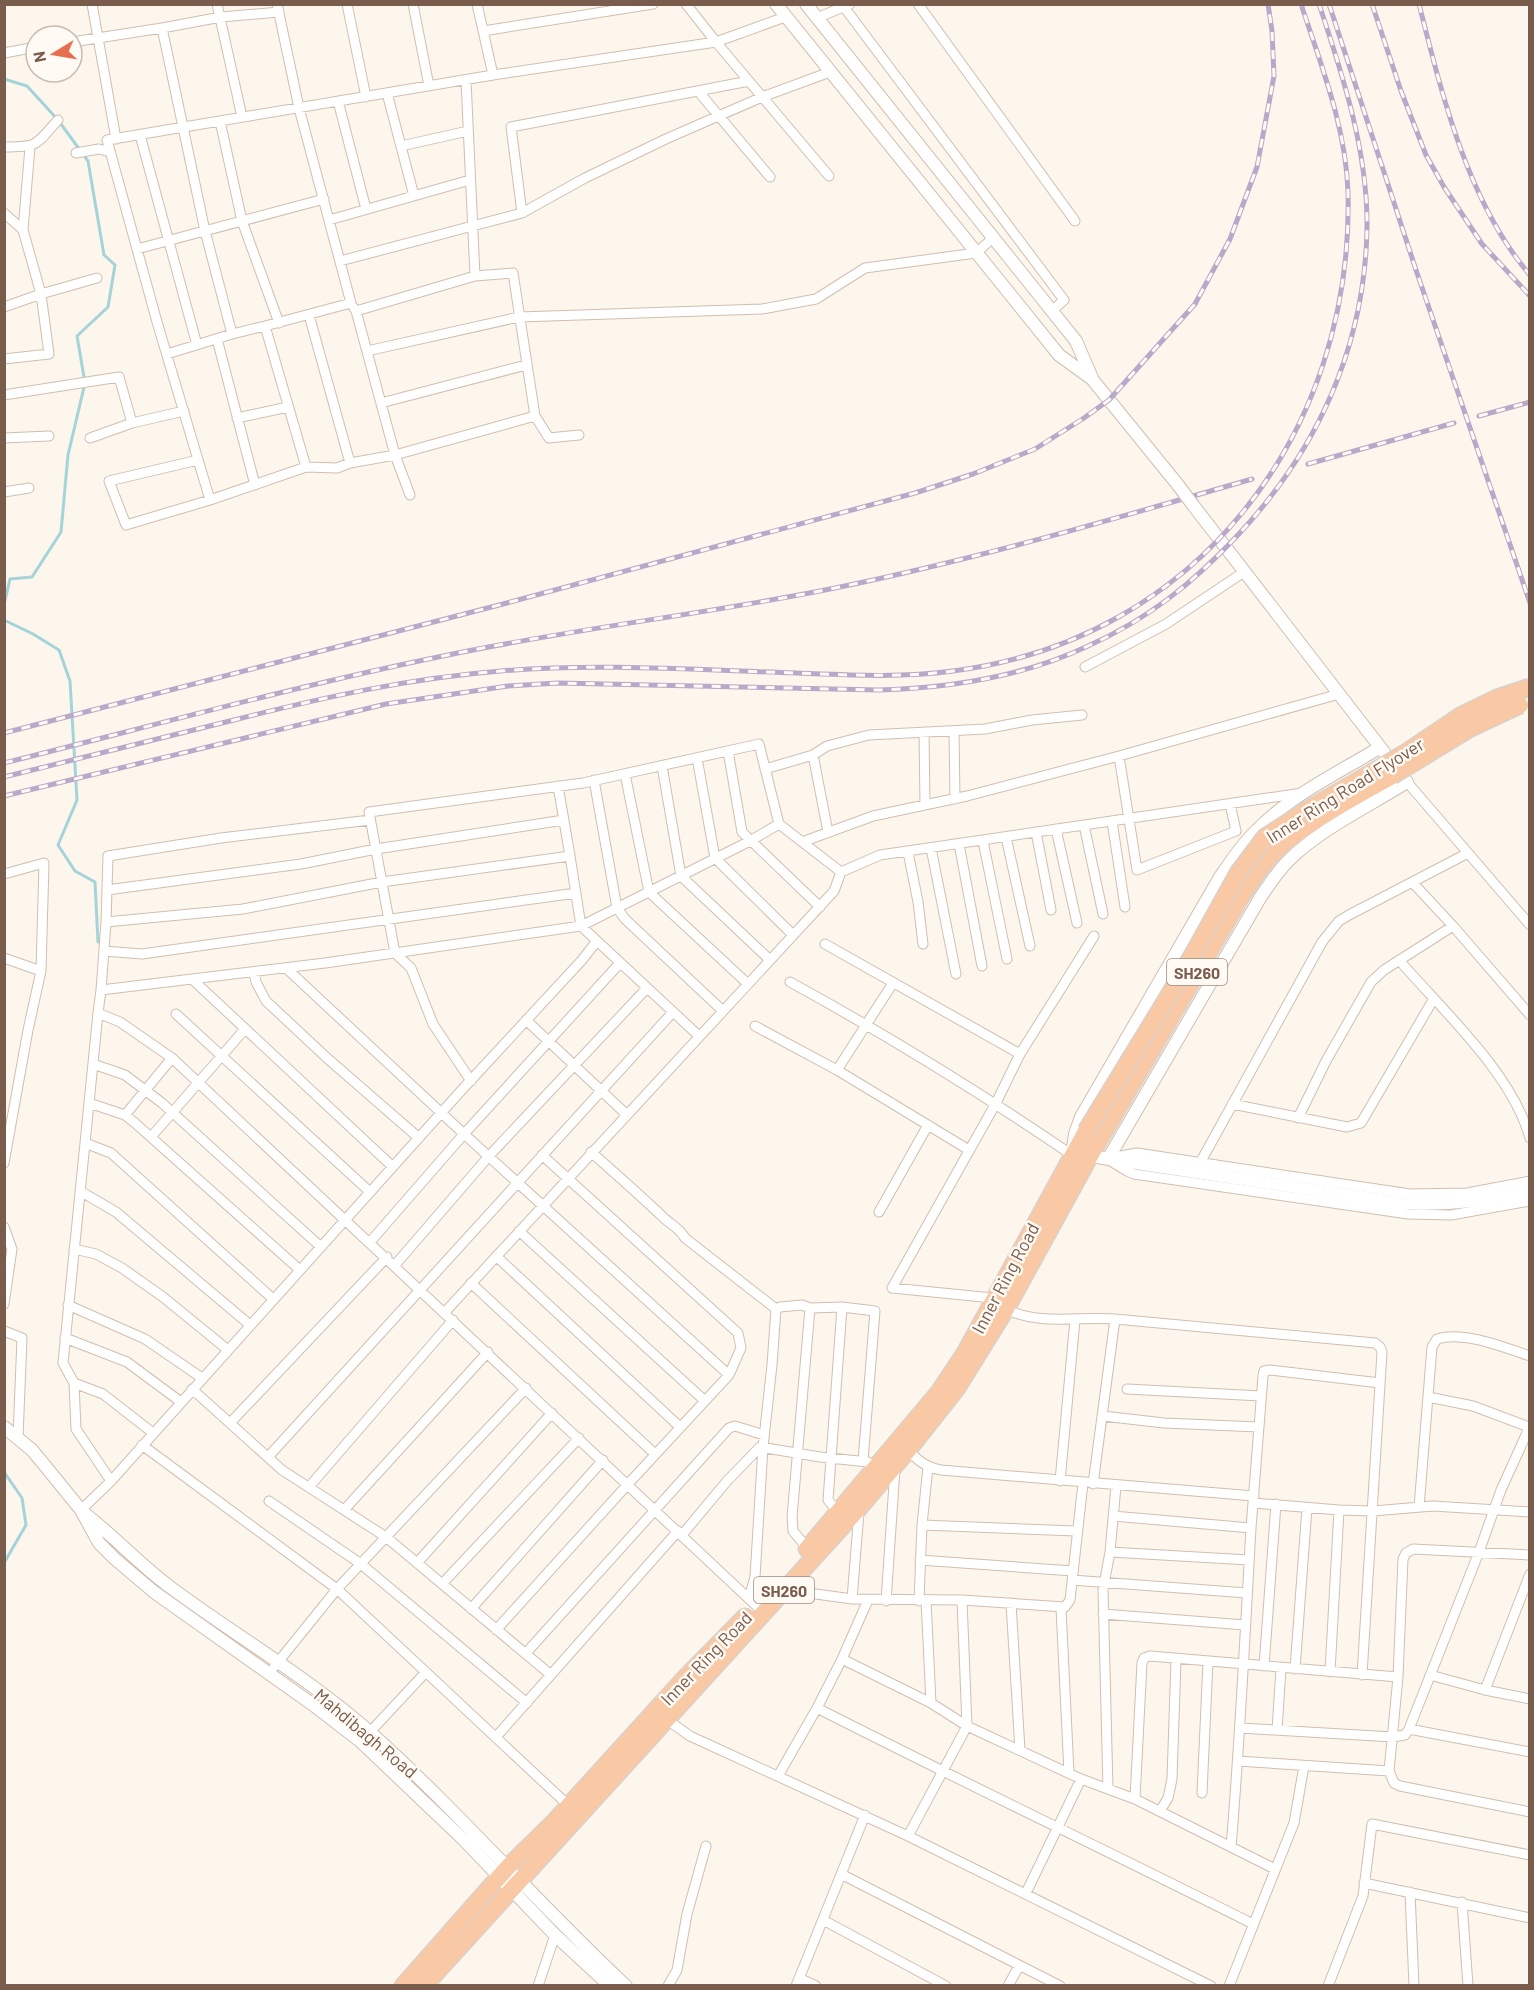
<svg xmlns="http://www.w3.org/2000/svg" width="1534" height="1990" viewBox="0 0 1534 1990" font-family="Barlow,sans-serif">
<style>
.lines{fill:none;stroke-linecap:round;stroke-linejoin:round}
.stream{stroke:#a5d3da;stroke-width:3}
.minor-casing{stroke:#d1beb0;stroke-width:11}
.tertiary-casing{stroke:#d1beb0;stroke-width:14}
.trunk-casing{stroke:#dad1cd;stroke-width:19}
.minor{stroke:#fff;stroke-width:9}
.tertiary{stroke:#fff;stroke-width:12}
.trunk{stroke:#f9c8a4;stroke-width:16}
.rail-casing{stroke:#b9a8c9;stroke-width:5}
.rail{stroke:#fffaf3;stroke-width:3;stroke-dasharray:9;stroke-linecap:butt}
.tertiary-bridge-casing{stroke:#d1beb0;stroke-width:14;stroke-linecap:butt}
.trunk-bridge-casing{stroke:#dad1cd;stroke-width:19;stroke-linecap:butt}
.tertiary-bridge{stroke:#fff;stroke-width:12}
.trunk-bridge{stroke:#f9c8a4;stroke-width:16}
.labels{text-anchor:middle;dominant-baseline:central;stroke-width:5;stroke-linejoin:round;paint-order:stroke}
.shield{fill:#fffaf3;stroke:#a28b7f;stroke-width:1.5}
.shield-label{font-size:16px;font-weight:bold;fill:#7a5c4d}
.street-label{font-size:18px;fill:#7a5c4d;stroke:#fffaf3}
</style>
<rect width="100%" height="100%" fill="#fdf6ec"/>
<g class="lines">
<!-- stream -->
<path class="stream" d="M4 79 27 86 58 120 88 161 104 255 115 265 108 307 77 336 85 383 68 455 61 532 32 577 10 579 4 605
M4 620 33 634 59 650 70 681 77 800 58 845 75 871 95 882 98 942
M4 1472 22 1498 26 1525 4 1563"/>
<!-- minor casing -->
<g class="minor-casing">
<path id="minor" d="M92 4 116 139
M217 4 242 117
M277 4 299 108 351 303 265 326 306 467 210 500 157 322 107 140C236 118 365 97 493 75
M347 4 366 97
M413 4 429 86
M477 4 493 75 716 42 686 4
M918 4 1075 221
M844 7 1064 300 1052 311
M785 17 716 42 829 176
M817 18 850 4
M162 28 205 231 232 334 265 326
M483 31 653 4
M72 42 162 28 221 17 279 12
M4 53 36 47
M698 91 770 177
M387 93 414 196
M338 101 366 209
M220 121 242 221 279 323
M140 135 197 345
M401 146 468 131
M4 147C40 147 35 145 58 120
M76 153 99 149 110 152
M4 213 23 230 41 294 4 307
M522 213 511 127 749 81
M329 220 470 180
M23 230 30 147
M137 249 324 199
M340 261 522 213 585 178 668 138 762 97 830 72
M354 308 356 311 475 276 466 80
M356 311 395 455 535 416 513 273 475 276
M309 315 350 463
M217 339 255 485
M367 351 519 317 762 309 816 299 865 268 976 253 993 238
M167 354 232 334
M4 359 49 354 41 294 97 278
M4 395 119 377 132 423
M381 403 526 365
M535 416 549 438 579 435
M237 418 288 407
M4 438 49 436
M90 438 132 423 184 411
M198 460 109 481 126 525 210 500
M306 467 337 468 350 463 395 455 410 495
M4 492 29 488
M1085 667 1166 624 1244 572
M954 731 955 799
M924 732 925 805
M728 751 742 832 820 907
M813 755 828 832
M1119 756 1339 694
M697 758 715 858 793 935
M662 766 681 876 770 960
M765 769 813 755 827 746 869 735 985 729 1032 720 1082 715
M625 774 649 892 748 984
M594 780 617 908 625 919 723 1011
M1407 782 1530 925
M1112 821 1125 907
M1084 825 1103 914
M1056 829 1077 923
M1036 832 1051 910
M1006 837 1030 946
M983 841 1007 959
M802 842 873 816 967 796 1119 756 1137 870 1236 831 1230 804
M959 844 982 966
M931 848 956 974
M908 852 918 902 923 944
M570 856 581 926 699 1036
M841 872 880 855 1302 793
M4 874 44 863 41 971 4 958
M1413 883 1453 926 1530 1015
M107 890 301 864 376 849 564 820
M106 922 243 909 382 882 570 856 558 786
M825 944 1020 1054
M104 951 142 954 576 893
M1399 960C1443 1011 1512 1073 1530 1138
M286 968 464 1134 729 1375 628 1484 496 1630
M254 972 256 982 266 1001 327 1058 419 1138
M192 979 393 1167
M790 982C887 1035 981 1093 1072 1155
M893 983 837 1070 969 1150
M101 990 106 922 108 856 221 838 370 820
M98 1013 63 1363 74 1383 76 1429 111 1481
M176 1014 370 1192
M526 1020 626 1114
M755 1026 837 1070
M93 1064 125 1075 162 1103 321 1247
M471 1081 433 1024 411 968 395 953 369 812 583 783 759 744 779 824 750 841 581 926 325 963 101 990 98 1013 120 1022 172 1058 763 1612
M89 1103 125 1115 135 1123 300 1270
M1232 1104 1347 1127 1361 1123 1433 1000
M125 1115 172 1058
M1298 1118 1326 1061 1371 982 1384 970 1453 926
M151 1137 245 1029
M85 1143 111 1153 273 1299
M591 1152C616 1174 641 1196 665 1219 672 1225 680 1229 685 1238L776 1309
M542 1155 738 1333 741 1348 729 1375
M1110 1158 1137 1153 1410 1194 1467 1193 1530 1181
M1109 1160 1127 1171 1134 1174 1408 1214 1451 1215 1530 1201
M4 1163 28 1030 41 971
M1200 1163 1322 942 1339 921 1349 915 1468 853
M80 1191 116 1212 250 1325
M879 1212 928 1125
M4 1227 12 1249 4 1304
M519 1231 705 1401
M370 1242 464 1134 620 963
M74 1249 96 1254 122 1268 163 1297 228 1350
M496 1256 680 1427
M395 1265 489 1156 647 988
M471 1283 655 1454
M993 1298 892 1288 996 1103 1020 1054 1094 936
M68 1305 145 1339 202 1378
M776 1309 780 1307 802 1305 810 1308 842 1307 875 1311 863 1461
M1006 1309C1039 1326 1080 1316 1115 1319L1375 1343 1380 1347 1382 1352 1362 1675
M445 1312 834 891 841 872 779 824
M4 1331 22 1338 18 1437
M65 1338 127 1362 181 1402
M74 1383 103 1394 153 1433
M192 1389 282 1470 386 1537 551 1675
M1127 1389 1261 1396
M1428 1397 1473 1406 1529 1427
M1103 1416 1164 1423 1259 1427
M230 1423 387 1257
M142 1445 337 1589 568 1805
M908 1450C918 1461 926 1467 941 1470L1254 1496
M268 1457 673 1012
M1060 1481 1075 1320
M1093 1484 1115 1319
M309 1487 453 1320
M269 1501 361 1564 527 1703
M1253 1503 1339 1510 1373 1511 1433 1506 1530 1512
M1419 1507 1432 1347 1437 1339C1464 1331 1503 1347 1530 1356
M81 1510 111 1481 459 1093 582 960 596 942
M344 1510 488 1352
M838 1512 828 1500 842 1307
M1113 1516 1251 1528C1245 1635 1240 1741 1231 1847
M922 1525 1076 1531
M1251 1528 1263 1376 1264 1371 1270 1370 1380 1383
M682 1535 727 1481 760 1447 820 1457 868 1462
M808 1549 793 1531 792 1517 810 1308
M1110 1552 1249 1560
M1530 1555 1413 1549 1406 1553 1403 1559 1398 1677 1389 1771 1394 1783 1400 1786 1530 1812
M920 1560 1073 1571
M417 1563 552 1413
M1072 1580 1247 1593
M442 1584 579 1438
M787 1586 809 1593 852 1599 962 1600 1065 1607 1070 1600 1083 1483
M749 1598 755 1577 763 1447 772 1365 776 1309
M852 1599 859 1512
M868 1600 842 1659 931 1703 967 1726 1081 1779 1135 1799 1275 1869
M926 1600 931 1703
M886 1601 895 1469
M919 1601 922 1525 928 1467
M1011 1603 1020 1750
M1061 1608 1069 1773
M471 1609 603 1460
M1103 1614 1245 1625
M526 1653 729 1428 735 1426 764 1435
M1264 1666 1276 1504
M274 1667 337 1589 526 1388
M1295 1669 1307 1508
M1330 1672 1339 1510
M1430 1675 1485 1690 1530 1699
M1485 1690 1530 1574
M817 1708C962 1782 1108 1851 1253 1924
M666 1719 690 1736 908 1836 1211 1986
M1240 1728 1393 1737 1405 1735 1409 1729 1479 1552 1501 1490 1530 1426
M1409 1729 1530 1752
M1277 1730 1281 1668
M370 1732 426 1672
M496 1737 678 1531
M1238 1761 1389 1771
M778 1776 817 1708 842 1659
M1108 1789 1103 1590 1110 1552 1116 1486
M1202 1793 1208 1662
M1135 1799 1142 1663 1144 1658 1150 1656 1398 1677
M1160 1811 1168 1798 1172 1779 1176 1659
M908 1836 967 1726 962 1600
M841 1874 1060 1986
M1364 1883 1530 1918
M1410 1892 1414 1986
M1026 1893 1081 1779
M1462 1902 1468 1986
M823 1920 946 1986
M799 1978 816 1986
M538 1986 555 1935
M668 1986 677 1970 687 1914 706 1846
M796 1986 865 1815
M1008 1986 1019 1966
M1229 1986 1294 1823 1304 1766
M1328 1986 1363 1896 1372 1824 1530 1855"/>
</g>
<!-- tertiary casing -->
<g class="tertiary-casing">
<path id="tertiary" d="M776 4 1059 355 1092 379 1178 485
M806 4 1076 341 1092 378
M1073 1148 1075 1134 1081 1117 1220 877C1231 861 1242 844 1257 830 1291 795 1338 773 1379 748
M1090 1156 1400 1203C1445 1206 1486 1201 1530 1191
M1108 1159 1260 898C1269 885 1277 872 1288 861 1320 829 1369 806 1407 782L1193 505
M4 1427 32 1450 46 1467 81 1510 99 1543 115 1559 154 1592 312 1704 360 1741 464 1840 555 1935 610 1986
M84 1513C114 1536 139 1564 170 1587 236 1636 309 1678 371 1733 460 1813 538 1904 626 1986"/>
</g>
<!-- trunk casing -->
<g class="trunk-casing">
<path id="trunk" d="M807 1549 939 1392 965 1353 1086 1131
M403 1986 507 1868 555 1821 685 1678 745 1617
M424 1986 859 1508 908 1450 957 1388 1006 1309 1090 1156 1242 895C1254 877 1266 858 1282 845 1316 817 1355 797 1392 776"/>
</g>
<!-- minor -->
<use href="#minor" class="minor"/>
<!-- tertiary -->
<use href="#tertiary" class="tertiary"/>
<!-- trunk -->
<use href="#trunk" class="trunk"/>
<!-- rail casing -->
<g class="rail-casing">
<path id="rail" d="M1329 4 1416 270 1530 603
M1372 4 1401 91 1426 155 1444 187 1482 244 1530 296
M1419 4C1442 95 1468 203 1530 275
M1479 416 1530 402
M1308 464 1454 423
M4 733 503 604 915 493 973 474 1035 449 1084 418 1109 400 1195 304 1230 239 1257 167 1274 76 1272 31 1268 4
M4 763C152 726 299 685 448 655 577 628 707 614 835 588 977 559 1114 519 1252 479
M4 777C82 758 160 738 238 719 325 697 411 678 501 671 599 663 698 670 796 673 848 675 901 678 953 671 1197 640 1354 433 1348 192 1346 127 1321 65 1301 4
M4 796 386 704 508 686 558 683 879 690C950 688 1023 677 1088 646 1148 619 1192 584 1237 536 1317 451 1365 347 1367 228 1368 152 1343 76 1319 4"/>
</g>
<!-- rail -->
<use href="#rail" class="rail"/>
<!-- tertiary-bridge casing -->
<g class="tertiary-bridge-casing">
<path id="tertiary-bridge" d="M1178 485 1193 505"/>
</g>
<!-- trunk-bridge casing -->
<g class="trunk-bridge-casing">
<path id="trunk-bridge" d="M1392 776 1469 729 1520 705
M1086 1131 1182 974 1238 873 1265 837 1304 812 1407 752 1462 715 1497 698 1530 687"/>
</g>
<!-- tertiary-bridge -->
<use href="#tertiary-bridge" class="tertiary-bridge"/>
<!-- trunk-bridge -->
<use href="#trunk-bridge" class="trunk-bridge"/>
</g>
<g class="labels">
<!-- shield labels -->
<g class="shield">
<rect x="1167" y="959" width="60" height="26" rx="4.5"/>
<rect x="754" y="1577" width="60" height="26" rx="4.5"/>
</g>
<g class="shield-label">
<text x="1197" y="972">SH260</text>
<text x="784" y="1590">SH260</text>
</g>
<!-- street labels -->
<g class="street-label">
<text transform="translate(1345 790) rotate(-32)">Inner Ring Road Flyover</text>
<text transform="translate(1005 1278) rotate(-62)">Inner Ring Road</text>
<text transform="translate(706 1658) rotate(-46)">Inner Ring Road</text>
<text transform="translate(366 1733) rotate(40)">Mahdibagh Road</text>
</g>
</g>
<!-- border -->
<rect width="1534" height="1990" fill="none" stroke="#7a5c4d" stroke-width="12"/>
<!-- north arrow -->
<g transform="translate(54 54) rotate(259)"><circle r="28" fill="#fffaf3" stroke="#cabbb1" stroke-width="1.5"/>
<path d="M0-4.5L10 22L0 15L-10 22Z" fill="#e76f51"/>
<text y="-9" font-size="16" font-weight="bold" text-anchor="middle" fill="#7a5c4d">N</text>
</g>
</svg>
